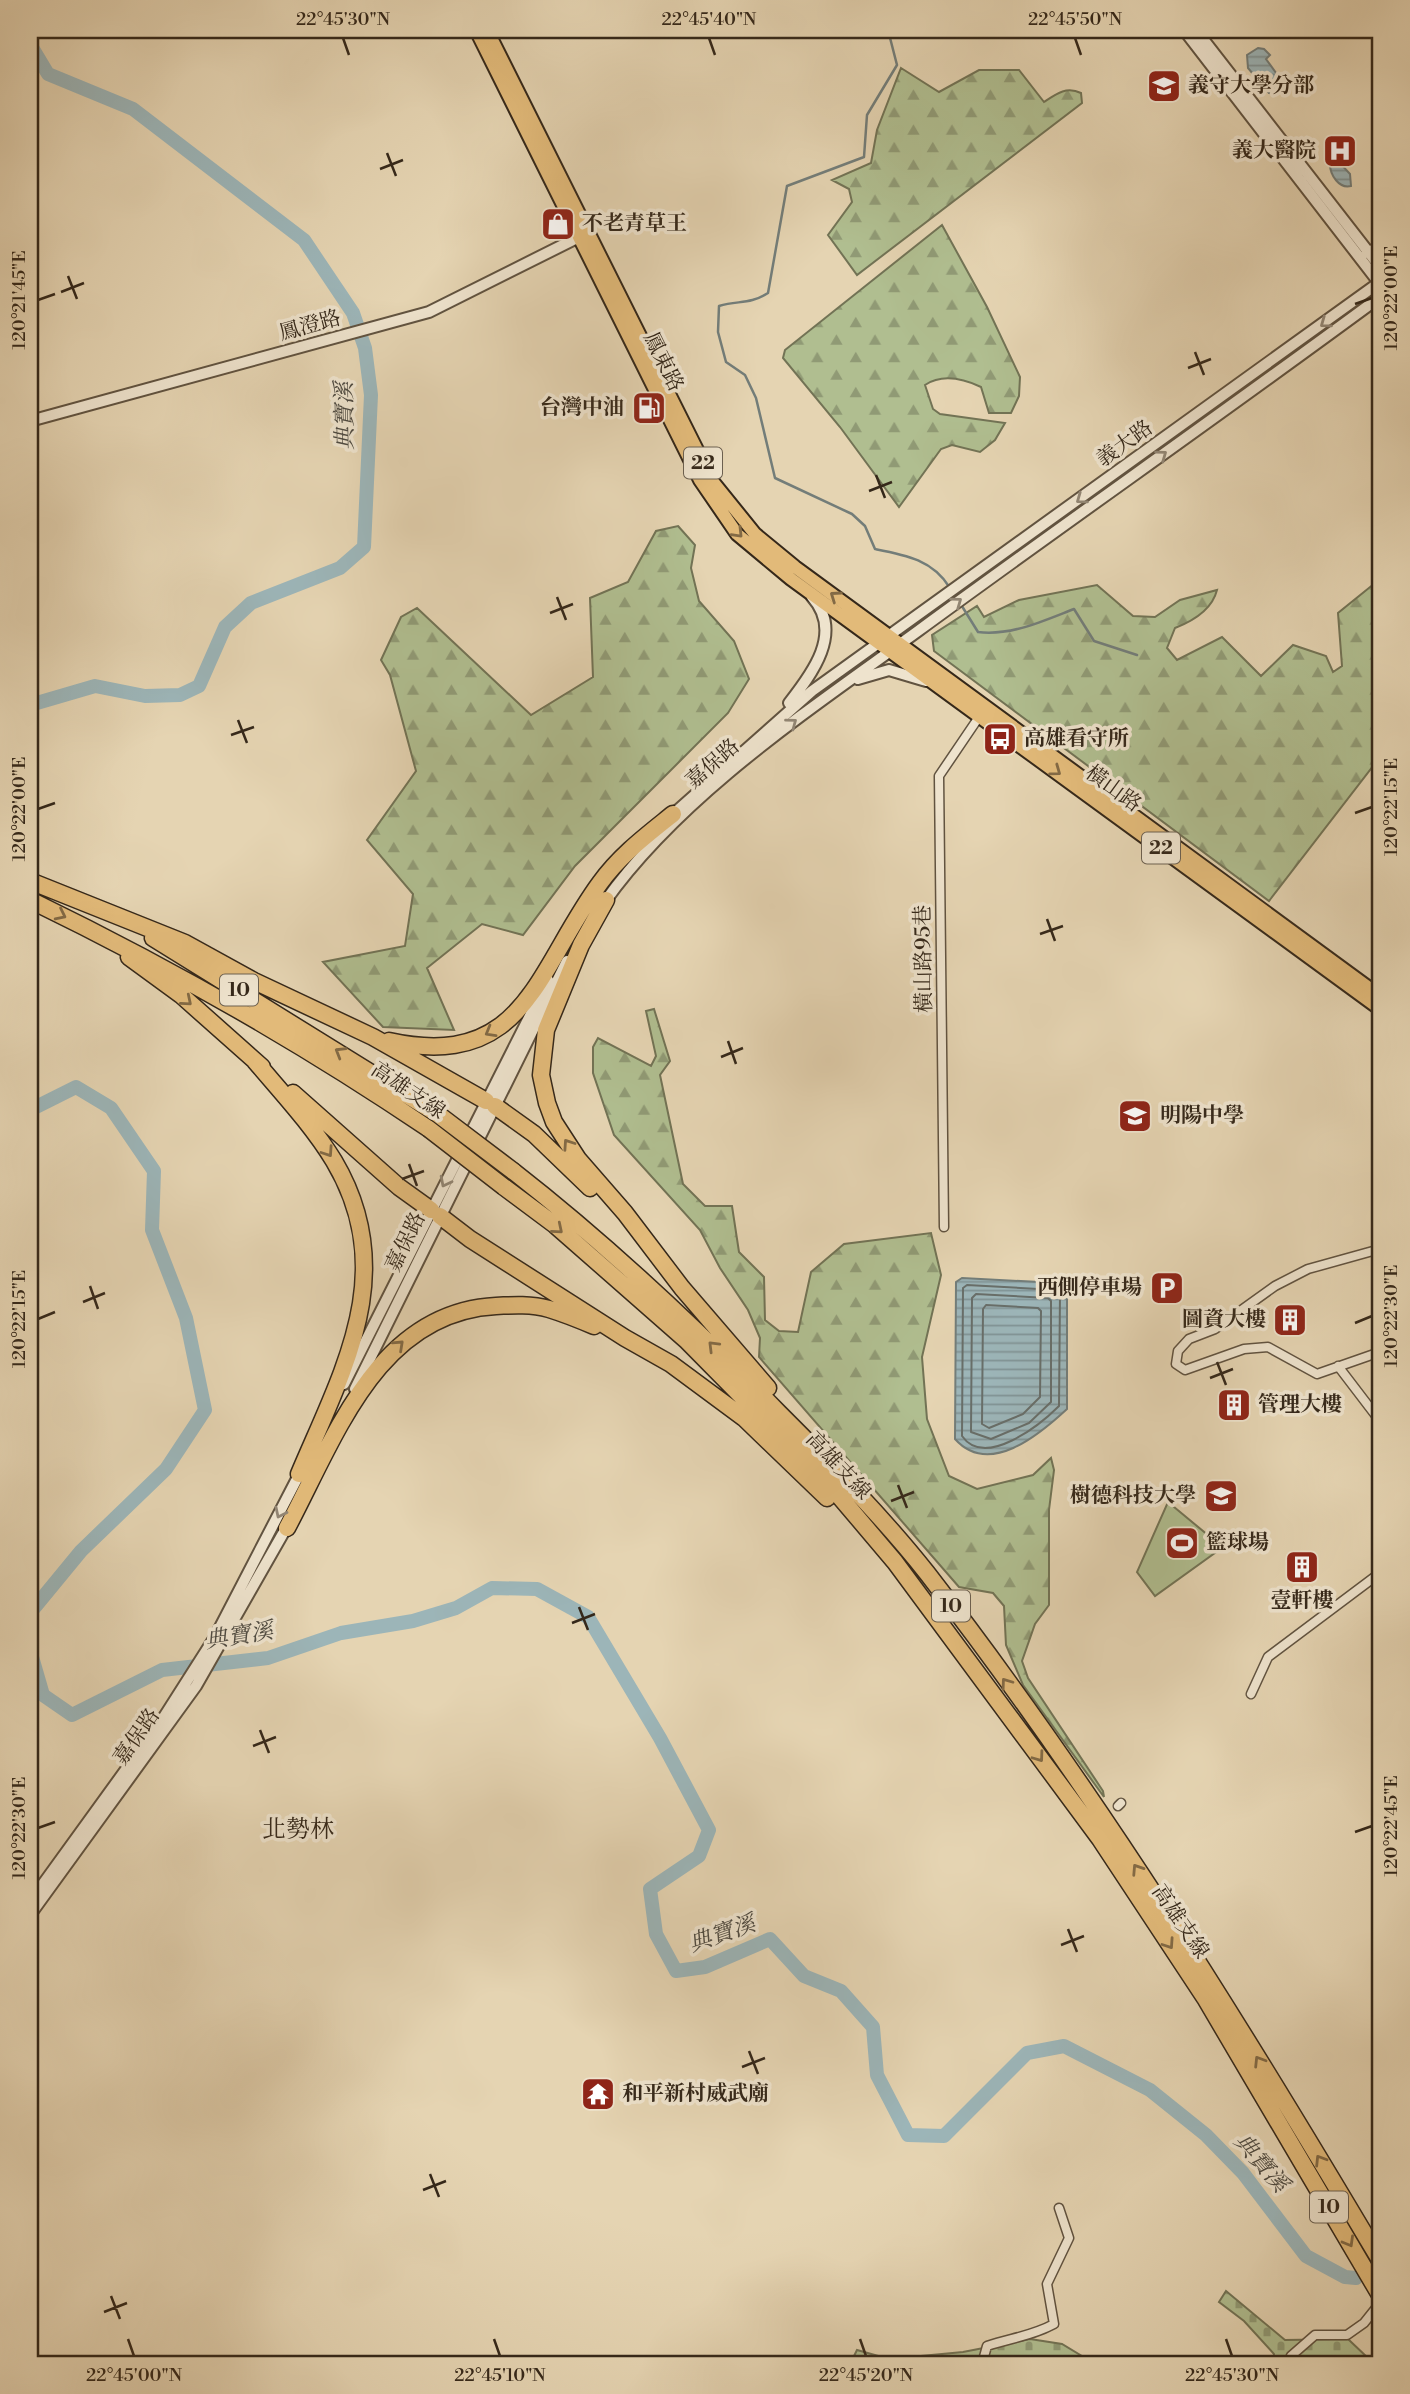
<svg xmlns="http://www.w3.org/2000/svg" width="1410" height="2394" viewBox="0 0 1410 2394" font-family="'Libre Bodoni','Noto Serif TC',serif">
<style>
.green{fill:#b0be90;stroke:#727355;stroke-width:2}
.forest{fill:url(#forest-firs);stroke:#727355;stroke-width:2}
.cemetery{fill:url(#cemetery-stones);stroke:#727355;stroke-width:2}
.water{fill:url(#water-rules);stroke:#737d79;stroke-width:2}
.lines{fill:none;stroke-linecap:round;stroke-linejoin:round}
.shore{stroke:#686e69;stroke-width:2}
.stream{stroke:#737d79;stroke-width:2.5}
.river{stroke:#9cb5b8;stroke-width:14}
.minor-casing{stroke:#615340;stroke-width:11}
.tertiary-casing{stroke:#615340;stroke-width:14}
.primary-casing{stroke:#35281a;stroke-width:16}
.motorway-casing{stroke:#35281a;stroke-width:19}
.minor{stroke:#eee3cd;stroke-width:8}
.tertiary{stroke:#eee3cd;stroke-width:10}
.primary{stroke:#e2ba79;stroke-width:12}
.motorway{stroke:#e2ba79;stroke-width:16}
.motorway-bridge-casing{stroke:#35281a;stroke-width:19;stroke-linecap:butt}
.motorway-bridge{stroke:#e2ba79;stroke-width:16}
.oneway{stroke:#928674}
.oneway2{stroke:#836a45}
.ticks{fill:none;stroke:#35281a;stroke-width:2.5}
.labels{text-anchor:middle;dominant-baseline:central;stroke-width:7;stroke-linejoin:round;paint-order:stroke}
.shield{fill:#eee3cd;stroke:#6c6050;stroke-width:2}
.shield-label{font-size:19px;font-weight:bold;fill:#35281a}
.poi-label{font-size:21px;font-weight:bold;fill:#35281a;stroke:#eee3cd;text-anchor:start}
.street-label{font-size:21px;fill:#35281a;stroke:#eee3cd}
.water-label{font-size:23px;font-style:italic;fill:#4f4b42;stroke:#eee3cd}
.quarter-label{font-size:24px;fill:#35281a;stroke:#eee3cd}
.neatline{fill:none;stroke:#35281a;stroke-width:2.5}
.ticks-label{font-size:18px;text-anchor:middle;fill:#35281a}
</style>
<defs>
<pattern id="forest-firs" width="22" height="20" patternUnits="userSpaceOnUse" patternTransform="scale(1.75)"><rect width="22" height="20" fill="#b0be90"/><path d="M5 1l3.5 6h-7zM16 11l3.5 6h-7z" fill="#909a75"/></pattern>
<pattern id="cemetery-stones" width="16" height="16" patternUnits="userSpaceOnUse" patternTransform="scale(1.75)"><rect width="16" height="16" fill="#b0be90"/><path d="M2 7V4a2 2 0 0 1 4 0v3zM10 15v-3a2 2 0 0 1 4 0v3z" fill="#909a75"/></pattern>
<pattern id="water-rules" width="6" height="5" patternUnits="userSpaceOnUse" patternTransform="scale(1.75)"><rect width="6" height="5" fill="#9cb5b8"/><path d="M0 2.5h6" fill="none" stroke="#809395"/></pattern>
</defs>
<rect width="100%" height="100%" fill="#e5d4b2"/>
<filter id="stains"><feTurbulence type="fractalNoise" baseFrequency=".00286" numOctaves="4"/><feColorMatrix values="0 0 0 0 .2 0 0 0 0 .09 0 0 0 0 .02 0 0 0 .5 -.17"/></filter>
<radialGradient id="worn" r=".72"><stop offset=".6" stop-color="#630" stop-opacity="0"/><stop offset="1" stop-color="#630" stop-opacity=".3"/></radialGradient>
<!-- green -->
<path class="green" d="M1168 1502 1209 1536 1219 1550 1155 1596 1137 1572Z"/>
<!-- forest -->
<path class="forest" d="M901 68 939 92 979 70H1019L1044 102C1056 94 1066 86 1081 93L1082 103 857 275 828 235 852 202 849 189 832 180 871 163 877 130Z
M942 225 987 307 1020 377 1019 396 1011 413H989L981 387C964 379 943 373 925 385L933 409 940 414 1005 423 995 440 980 452 952 445 941 449 899 507 840 427 783 358 785 350Z
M678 526 695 545 691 568 699 601 734 641 749 679 728 713 575 866 523 935 482 924 427 968 454 1030 383 1027 323 962 405 946 413 894 367 840 416 771 390 675 381 660 401 617 417 608 531 715 593 677 590 598 628 582 656 531Z
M1380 579V757L1269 901 934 651 932 635 977 606 984 617 1019 600 1097 585 1133 616 1155 617 1180 600 1217 590C1212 610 1193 621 1175 628L1167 648 1177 660 1222 637 1261 676 1293 645 1326 656 1333 672 1342 666 1338 613Z
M654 1009 670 1061 660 1075 683 1184 705 1206H732L739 1252 764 1277 765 1320 779 1331 798 1332 811 1272 844 1244 931 1233 941 1275 922 1357 927 1419 949 1476 977 1489 1033 1475 1051 1458 1054 1470 1049 1510V1605L1035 1624 1022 1661 1028 1678 1103 1791 1104 1797 1023 1685 1006 1645 1004 1606 993 1593 959 1587 759 1357 760 1338 748 1310 720 1268 700 1230 614 1135 593 1073V1047L598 1038 651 1066 656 1056 646 1011Z"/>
<!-- cemetery -->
<path class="cemetery" d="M1226 2291 1285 2340 1348 2339 1369 2359 1366 2364H1272L1274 2354 1244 2321 1219 2302Z
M1030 2339 1062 2344 1095 2364H850L857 2350 889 2359 963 2352Z"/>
<!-- water -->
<path class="water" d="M1258 48 1264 49 1270 55 1266 59 1279 77 1284 75 1288 81C1286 91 1280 95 1269 93L1248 68 1247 55Z
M1338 161 1350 174 1351 186C1339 189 1330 175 1330 164Z
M962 1278 1059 1283 1067 1287V1409C1039 1435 989 1477 955 1439L956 1282Z"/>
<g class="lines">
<!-- shore -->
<path class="shore" d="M967 1285 1056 1290 1060 1293 1059 1406C1040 1425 985 1469 962 1436L963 1288Z
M976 1294 1048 1298 1051 1301V1402L1029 1423 991 1439 971 1432 972 1298Z
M986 1305 1038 1308 1041 1311 1040 1397 1023 1414 989 1428 982 1424 983 1309Z"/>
<!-- stream -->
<path class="stream" d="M888 30 897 65 867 115 864 157 787 186 768 293C749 305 739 300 719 306L718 332 726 362 745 375 756 398 775 478 852 514 865 526 875 549C906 555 933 560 950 588
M960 603 978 632C1011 636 1043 621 1074 609L1094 641 1137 655
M1356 2278 1363 2280"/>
<!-- river -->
<path class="river" d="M30 44 48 74 133 109 304 240 353 313 365 348 371 395 364 547 340 568 251 603 225 627 199 686 180 695 145 696 95 686 30 705
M30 1110 76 1087 111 1108 154 1171 152 1230 186 1318 205 1410 166 1469 81 1551 30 1613
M30 1650 43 1695 72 1715 162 1670 268 1658 341 1633 413 1621 456 1608 492 1588 537 1589 588 1617 660 1738 709 1830 699 1856 650 1889 656 1934 676 1971 705 1967 770 1939 804 1976 841 1991 873 2027 877 2075 908 2135 944 2136 1027 2053 1064 2046 1150 2090 1206 2135 1243 2173 1306 2256 1345 2277 1356 2278"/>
<!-- minor casing -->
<g class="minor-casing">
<path id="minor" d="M1365 254 1380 244
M944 1227 939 776 981 714
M1380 1249 1308 1269 1275 1286 1215 1329 1189 1339 1178 1351 1176 1364 1185 1370 1244 1349 1268 1347 1317 1374 1380 1352
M1338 1366 1380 1421
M1251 1694 1268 1657 1380 1573
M1118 1806 1121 1803
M982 2364 987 2346C1011 2338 1032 2336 1054 2324L1047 2284 1069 2238 1059 2208
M1288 2364 1291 2356 1315 2335H1347L1364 2323 1380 2303"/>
</g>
<!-- tertiary casing -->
<g class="tertiary-casing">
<path id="tertiary" d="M1184 30 1380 284
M1196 30 1380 267
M30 421 429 312 585 234
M858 679 889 670 926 681
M789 703C812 674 844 632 812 597
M670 817 812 691 1380 282
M604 903C681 794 811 709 918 631 1071 519 1227 410 1380 297
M344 1384 548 980
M355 1389 567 961
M30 1902 164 1717 215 1637 301 1471
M30 1915 196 1686 289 1523"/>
</g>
<!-- primary casing -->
<g class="primary-casing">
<path id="primary" d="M476 30 700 480 737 534 791 579 1380 1009
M487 30 713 482 755 534 795 567 1380 996"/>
</g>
<!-- motorway casing -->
<g class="motorway-casing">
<path id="motorway" d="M30 881 185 943 254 981 373 1037 486 1101
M30 900C168 967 302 1043 429 1129
M606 900 581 945 546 1030 541 1075 547 1103 554 1122 578 1159 625 1213 682 1288 768 1388
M153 938 439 1115
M129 957 181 995 262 1067
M389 1041C525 1071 536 970 600 883 620 855 647 835 673 814
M255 1061C282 1093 312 1125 334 1161 400 1272 343 1370 299 1474
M293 1093 399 1187 431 1210
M495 1106 534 1134 590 1188
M513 1171C608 1245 695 1327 779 1413 830 1464 882 1516 927 1573 1095 1790 1240 2024 1380 2260
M504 1187 555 1225 686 1340 834 1490 895 1562 1100 1839 1205 1998 1380 2295
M440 1216 470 1239 625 1338 671 1364 744 1418 827 1498
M287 1528C335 1438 377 1312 496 1306 513 1305 532 1304 549 1309 565 1314 580 1320 594 1326"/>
</g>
<!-- minor -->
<use href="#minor" class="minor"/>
<!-- tertiary -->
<use href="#tertiary" class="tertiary"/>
<!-- primary -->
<use href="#primary" class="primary"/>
<!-- motorway -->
<use href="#motorway" class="motorway"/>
<!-- motorway-bridge casing -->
<g class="motorway-bridge-casing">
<path id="motorway-bridge" d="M439 1115 513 1171
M429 1129 504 1187"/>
</g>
<!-- motorway-bridge -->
<use href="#motorway-bridge" class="motorway-bridge"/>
</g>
<!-- one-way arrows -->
<defs><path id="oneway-chevron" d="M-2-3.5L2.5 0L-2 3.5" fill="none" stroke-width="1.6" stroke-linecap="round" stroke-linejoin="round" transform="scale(1.75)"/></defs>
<g class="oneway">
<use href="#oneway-chevron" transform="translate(1325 323) rotate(144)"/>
<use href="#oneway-chevron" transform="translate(1162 455) rotate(-36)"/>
<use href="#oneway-chevron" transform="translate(1081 499) rotate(144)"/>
<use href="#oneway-chevron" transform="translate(957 602) rotate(-36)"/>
<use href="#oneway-chevron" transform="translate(792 723) rotate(-37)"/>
<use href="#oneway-chevron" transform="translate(445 1182) rotate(117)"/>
<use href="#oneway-chevron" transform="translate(280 1513) rotate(116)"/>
</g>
<g class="oneway2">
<use href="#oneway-chevron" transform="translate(738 533) rotate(46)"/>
<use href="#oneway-chevron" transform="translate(835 596) rotate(-145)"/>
<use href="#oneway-chevron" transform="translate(1056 771) rotate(36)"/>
<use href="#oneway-chevron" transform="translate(61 915) rotate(26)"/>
<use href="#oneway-chevron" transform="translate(187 1001) rotate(40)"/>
<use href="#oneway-chevron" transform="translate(490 1032) rotate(150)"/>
<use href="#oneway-chevron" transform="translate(340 1052) rotate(-149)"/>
<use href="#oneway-chevron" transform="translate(568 1144) rotate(-124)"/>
<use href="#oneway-chevron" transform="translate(328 1152) rotate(56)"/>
<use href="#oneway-chevron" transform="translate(558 1229) rotate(40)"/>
<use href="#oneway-chevron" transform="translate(399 1345) rotate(-43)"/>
<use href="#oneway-chevron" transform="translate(713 1346) rotate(-135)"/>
<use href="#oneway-chevron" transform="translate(1006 1683) rotate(-126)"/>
<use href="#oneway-chevron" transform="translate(1039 1757) rotate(54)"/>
<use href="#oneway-chevron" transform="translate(1137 1869) rotate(-123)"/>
<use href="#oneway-chevron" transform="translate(1169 1944) rotate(56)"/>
<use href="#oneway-chevron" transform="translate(1259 2061) rotate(-122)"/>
<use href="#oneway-chevron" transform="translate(1320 2160) rotate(-122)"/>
<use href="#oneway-chevron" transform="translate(1349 2242) rotate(60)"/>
</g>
<!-- ticks -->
<path class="ticks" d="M343 38 349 55M709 38 715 55M1075 38 1081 55M387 153 396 176M380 169 403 160M68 276 77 299M61 292 84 283M38 300 55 294M1355 304 1372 298M1195 352 1204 375M1188 368 1211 359M876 475 885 498M869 491 892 482M557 597 566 620M550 613 573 604M238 720 247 743M231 735 254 727M38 809 55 803M1355 813 1372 807M1047 919 1055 941M1040 934 1063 926M728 1041 736 1064M721 1057 743 1048M409 1164 417 1186M402 1179 424 1171M90 1286 98 1309M83 1302 105 1293M38 1319 55 1312M1355 1323 1372 1316M1217 1362 1226 1385M1210 1378 1233 1369M898 1485 907 1508M891 1501 914 1492M579 1607 588 1630M572 1623 595 1614M260 1730 269 1753M253 1746 276 1737M38 1828 55 1822M1355 1832 1372 1826M1068 1929 1077 1952M1061 1945 1084 1936M749 2051 758 2074M742 2067 765 2058M430 2174 439 2197M423 2190 446 2181M111 2296 120 2319M104 2312 127 2303M128 2339 134 2356M494 2339 500 2356M860 2339 866 2356M1226 2339 1232 2356"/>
<!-- icons -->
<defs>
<g id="university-square" transform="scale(1.75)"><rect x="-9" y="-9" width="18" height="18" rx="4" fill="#8f2418" stroke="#eee3cd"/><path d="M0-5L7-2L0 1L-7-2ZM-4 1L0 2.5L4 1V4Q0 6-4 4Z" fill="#fff"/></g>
<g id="hospital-square" transform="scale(1.75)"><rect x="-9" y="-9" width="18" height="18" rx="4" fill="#8f2418" stroke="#eee3cd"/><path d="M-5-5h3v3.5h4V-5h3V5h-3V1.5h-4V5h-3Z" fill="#fff"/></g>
<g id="shop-square" transform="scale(1.75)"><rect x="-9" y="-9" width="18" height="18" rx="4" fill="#8f2418" stroke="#eee3cd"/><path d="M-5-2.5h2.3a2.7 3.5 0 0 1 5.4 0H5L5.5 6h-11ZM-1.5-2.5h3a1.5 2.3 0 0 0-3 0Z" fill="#fff"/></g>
<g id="fuel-square" transform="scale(1.75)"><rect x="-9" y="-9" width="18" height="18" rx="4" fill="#8f2418" stroke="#eee3cd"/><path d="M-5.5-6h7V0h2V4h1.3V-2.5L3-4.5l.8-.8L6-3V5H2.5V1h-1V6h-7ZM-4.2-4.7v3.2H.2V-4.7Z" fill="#fff"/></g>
<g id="bus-square" transform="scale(1.75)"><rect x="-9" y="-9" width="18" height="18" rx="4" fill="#8f2418" stroke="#eee3cd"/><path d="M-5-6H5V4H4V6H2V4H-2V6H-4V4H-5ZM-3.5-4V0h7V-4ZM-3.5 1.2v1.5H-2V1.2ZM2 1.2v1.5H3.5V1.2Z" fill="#fff"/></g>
<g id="school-square" transform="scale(1.75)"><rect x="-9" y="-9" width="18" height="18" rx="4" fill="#8f2418" stroke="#eee3cd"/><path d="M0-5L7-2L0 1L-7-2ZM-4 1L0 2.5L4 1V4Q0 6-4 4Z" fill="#fff"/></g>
<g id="parking-square" transform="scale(1.75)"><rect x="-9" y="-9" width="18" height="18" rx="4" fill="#8f2418" stroke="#eee3cd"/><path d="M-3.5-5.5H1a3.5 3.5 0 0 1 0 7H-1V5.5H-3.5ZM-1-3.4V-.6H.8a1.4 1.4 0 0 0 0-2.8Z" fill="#fff"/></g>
<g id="building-square" transform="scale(1.75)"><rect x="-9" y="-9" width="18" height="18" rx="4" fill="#8f2418" stroke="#eee3cd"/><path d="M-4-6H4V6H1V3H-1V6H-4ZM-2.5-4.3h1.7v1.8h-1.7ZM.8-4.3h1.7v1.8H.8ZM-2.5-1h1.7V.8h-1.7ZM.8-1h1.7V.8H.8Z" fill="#fff"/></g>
<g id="stadium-square" transform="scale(1.75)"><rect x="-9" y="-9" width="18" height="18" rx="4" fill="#8f2418" stroke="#eee3cd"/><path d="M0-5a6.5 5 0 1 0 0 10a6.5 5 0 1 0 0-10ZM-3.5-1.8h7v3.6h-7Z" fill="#fff"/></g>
<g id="temple-square" transform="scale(1.75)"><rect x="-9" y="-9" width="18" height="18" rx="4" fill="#8f2418" stroke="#eee3cd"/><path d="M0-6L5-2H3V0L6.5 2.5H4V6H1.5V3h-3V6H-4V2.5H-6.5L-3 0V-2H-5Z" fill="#fff"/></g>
</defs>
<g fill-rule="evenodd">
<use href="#university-square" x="1164" y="86"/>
<use href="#hospital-square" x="1340" y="151"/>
<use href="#shop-square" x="558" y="224"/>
<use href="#fuel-square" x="649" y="408"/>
<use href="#bus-square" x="1000" y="739"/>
<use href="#school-square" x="1135" y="1116"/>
<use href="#parking-square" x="1167" y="1288"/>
<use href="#building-square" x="1290" y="1320"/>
<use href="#building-square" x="1234" y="1405"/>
<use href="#university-square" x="1221" y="1496"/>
<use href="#stadium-square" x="1182" y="1543"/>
<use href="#building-square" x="1302" y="1567"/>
<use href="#temple-square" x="598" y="2094"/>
</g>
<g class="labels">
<!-- shield labels -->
<g class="shield">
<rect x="684" y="447.5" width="38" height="31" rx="5"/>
<rect x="1142" y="832.5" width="38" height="31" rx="5"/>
<rect x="220" y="974.5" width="38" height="31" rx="5"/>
<rect x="932" y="1590.5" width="38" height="31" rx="5"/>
<rect x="1310" y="2191.5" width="38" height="31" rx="5"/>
</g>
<g class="shield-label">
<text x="703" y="463">22</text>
<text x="1161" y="848">22</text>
<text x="239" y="990">10</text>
<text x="951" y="1606">10</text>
<text x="1329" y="2207">10</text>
</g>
<!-- poi labels -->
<g class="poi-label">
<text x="1188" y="86">義守大學分部</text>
<text x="1316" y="151" text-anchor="end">義大醫院</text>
<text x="582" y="224">不老青草王</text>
<text x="624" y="408" text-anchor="end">台灣中油</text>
<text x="1024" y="739">高雄看守所</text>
<text x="1160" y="1116">明陽中學</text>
<text x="1142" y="1288" text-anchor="end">西側停車場</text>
<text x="1266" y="1320" text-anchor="end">圖資大樓</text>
<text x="1258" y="1405">管理大樓</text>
<text x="1196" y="1496" text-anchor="end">樹德科技大學</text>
<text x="1206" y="1543">籃球場</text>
<text x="1302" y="1601" text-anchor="middle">壹軒樓</text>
<text x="622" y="2094">和平新村威武廟</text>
</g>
<!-- street labels -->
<g class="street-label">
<text transform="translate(310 326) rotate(-15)">鳳澄路</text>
<text transform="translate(663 362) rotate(64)">鳳東路</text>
<text transform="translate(1125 444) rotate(-36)">義大路</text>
<text transform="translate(713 764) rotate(-41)">嘉保路</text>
<text transform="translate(1113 789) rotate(36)">橫山路</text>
<text transform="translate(924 959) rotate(-91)">橫山路95巷</text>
<text transform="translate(408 1091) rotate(34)">高雄支線</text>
<text transform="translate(406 1242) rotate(-64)">嘉保路</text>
<text transform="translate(838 1466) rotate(47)">高雄支線</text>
<text transform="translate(137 1737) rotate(-55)">嘉保路</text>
<text transform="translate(1180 1922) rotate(56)">高雄支線</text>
</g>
<!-- water labels -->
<g class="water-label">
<text transform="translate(345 416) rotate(-91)">典寶溪</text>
<text transform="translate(239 1636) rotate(-9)">典寶溪</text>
<text transform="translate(722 1934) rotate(-19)">典寶溪</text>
<text transform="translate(1261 2163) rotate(49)">典寶溪</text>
</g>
<!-- quarter labels -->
<g class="quarter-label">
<text x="298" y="1830">北勢林</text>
</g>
</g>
<!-- margin -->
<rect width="1410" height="2394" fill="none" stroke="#e5d4b2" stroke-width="77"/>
<rect x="38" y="38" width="1334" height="2318" class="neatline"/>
<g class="ticks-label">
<text x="343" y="25">22°45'30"N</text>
<text x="709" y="25">22°45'40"N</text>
<text x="1075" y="25">22°45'50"N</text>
<text transform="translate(1391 298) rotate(-90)" y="6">120°22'00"E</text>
<text transform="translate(19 300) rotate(-90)" y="6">120°21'45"E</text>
<text transform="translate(1391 807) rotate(-90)" y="6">120°22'15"E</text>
<text transform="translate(19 809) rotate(-90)" y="6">120°22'00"E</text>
<text transform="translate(1391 1316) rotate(-90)" y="6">120°22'30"E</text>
<text transform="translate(19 1319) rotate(-90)" y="6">120°22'15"E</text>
<text transform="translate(1391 1826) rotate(-90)" y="6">120°22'45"E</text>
<text transform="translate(19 1828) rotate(-90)" y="6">120°22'30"E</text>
<text x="134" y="2381">22°45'00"N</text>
<text x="500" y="2381">22°45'10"N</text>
<text x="866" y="2381">22°45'20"N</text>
<text x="1232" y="2381">22°45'30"N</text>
</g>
<rect width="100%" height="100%" filter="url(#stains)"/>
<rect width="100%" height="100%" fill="url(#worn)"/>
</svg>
